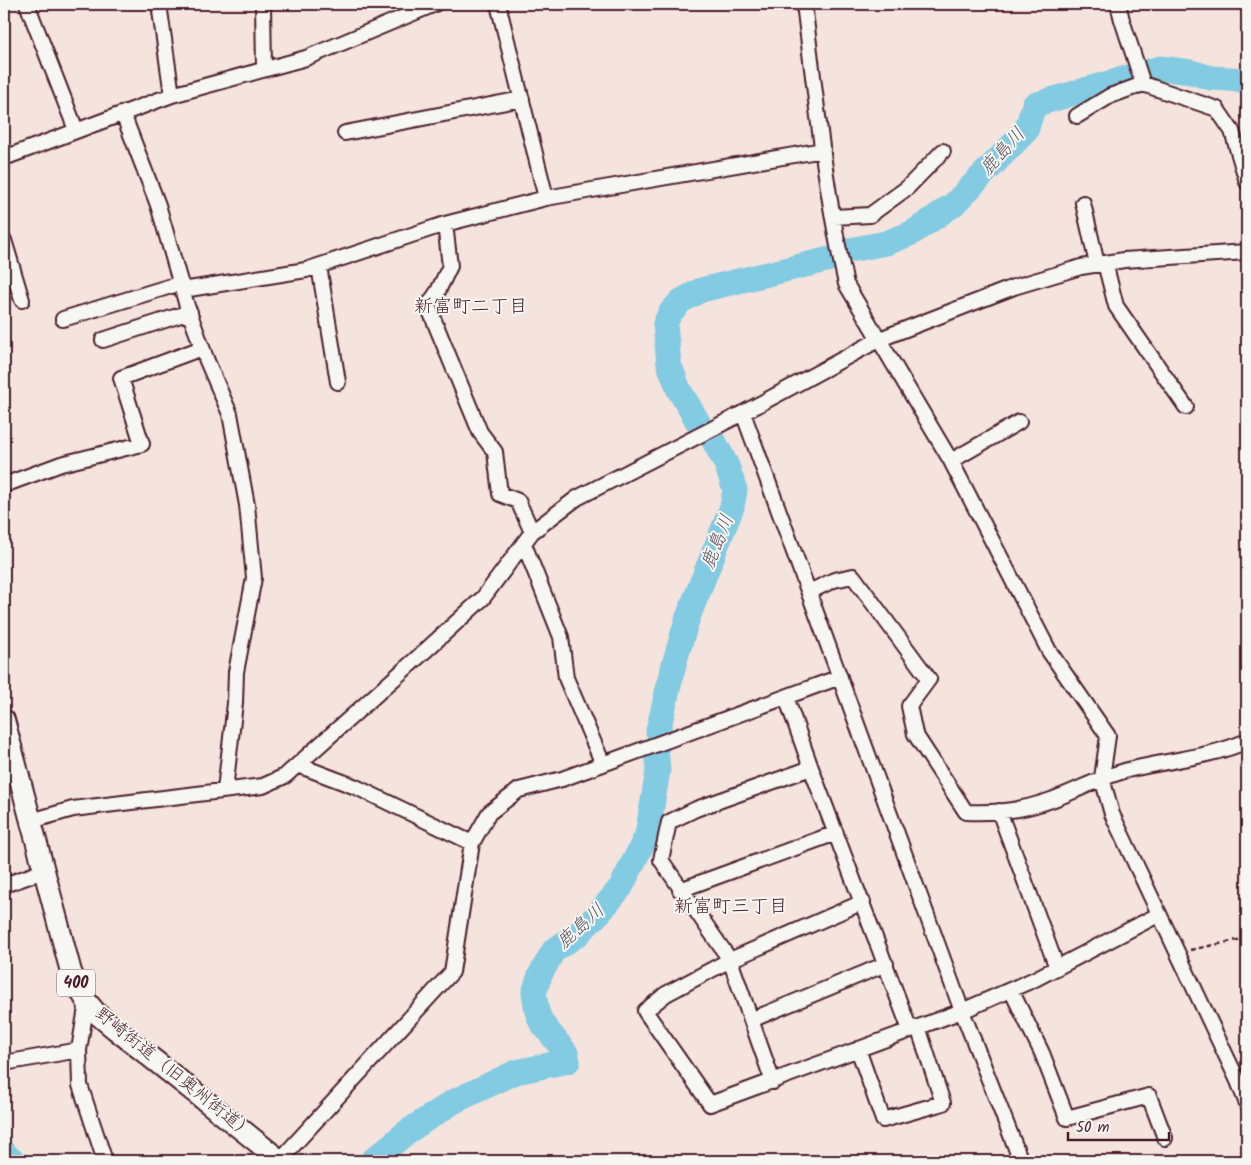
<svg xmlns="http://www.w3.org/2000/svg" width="1251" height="1165" viewBox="0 0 1251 1165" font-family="Kalam,'Klee One',sans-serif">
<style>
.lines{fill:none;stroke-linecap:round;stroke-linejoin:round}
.river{stroke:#82cbe2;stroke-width:25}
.minor-casing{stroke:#4a1f2b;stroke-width:18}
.highway-casing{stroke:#4a1f2b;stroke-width:24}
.path{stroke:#4a1f2b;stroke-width:2.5;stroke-dasharray:5 4;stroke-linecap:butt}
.minor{stroke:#f6f6f2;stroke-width:14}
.highway{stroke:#f6f6f2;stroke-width:20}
.labels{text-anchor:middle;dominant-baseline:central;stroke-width:4;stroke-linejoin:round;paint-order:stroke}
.shield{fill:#f6f6f2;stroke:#7e6067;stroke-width:1}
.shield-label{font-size:16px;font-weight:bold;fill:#4a1f2b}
.street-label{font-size:18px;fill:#4a1f2b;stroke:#f6f6f2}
.water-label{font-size:19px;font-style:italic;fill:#5b5362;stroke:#f6f6f2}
.neighbourhood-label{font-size:19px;fill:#4a1f2b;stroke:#f6f6f2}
</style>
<rect width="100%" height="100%" fill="#f5e3dd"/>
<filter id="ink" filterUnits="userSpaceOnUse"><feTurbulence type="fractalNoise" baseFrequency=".02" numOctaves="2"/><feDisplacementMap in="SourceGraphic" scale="10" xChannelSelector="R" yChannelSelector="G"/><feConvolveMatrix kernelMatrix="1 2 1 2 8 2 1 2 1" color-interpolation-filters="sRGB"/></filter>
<g filter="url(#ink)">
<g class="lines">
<!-- river -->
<path class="river" d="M850 250 886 243 912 233 953 205 1026 131 1034 105 1160 68 1191 72 1211 78 1247 80
M698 422 679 390 669 364 665 324 670 313 681 301 701 290 830 259
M658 731 674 664 688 617 732 507 735 490 727 466 714 441
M4 1153 13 1161
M372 1161 407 1132 453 1102 516 1072 568 1061 566 1053 541 1022 537 1011 534 993 540 975 554 950 577 935 601 911 621 887 647 835 658 771 656 747"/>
<!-- minor casing -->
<g class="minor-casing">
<path id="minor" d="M27 4 76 130
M159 4 172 95
M263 4 264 69
M498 4 546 198
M804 4C816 97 825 192 846 284L951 461 1049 651 1108 736 1102 778 1112 814 1238 1081 1247 1104
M1118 4 1122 20 1143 84
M123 114 158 205 187 306 207 361 230 414 247 505 254 578 236 672 235 703 225 790
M1077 116 1110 96 1143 84 1217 109 1232 131 1247 182
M345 133 522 99
M4 158 172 95 306 58 435 4
M1083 203 1097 264
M834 217 870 215 907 188 943 151
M4 240 22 300
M1105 263 1116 306 1186 407
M319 266 338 382
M183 290 306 270 445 224
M63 319 181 283
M103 340 190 312
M743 413 962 1011 1021 1161
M951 461 1019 422
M4 485 61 464 142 444 121 378 202 348
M532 532 518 501 500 494 495 452 480 432 428 306 438 291 450 266 445 224 546 198 823 150
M524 544 561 637 566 678 603 764
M809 592 834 580 853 576 929 679 909 706 915 734 966 812C991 813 1018 811 1042 803 1073 794 1100 776 1132 769 1170 760 1211 757 1247 741
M786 697 811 768 910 1030
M298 765 356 787 472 843
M999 811 1057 968
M31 821 73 809 263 786 285 776 425 651 483 598 532 532 577 498 743 413 880 339 1014 287 1081 267 1124 260 1247 252
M4 885 44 871
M680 890 836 833
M863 902 730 960 666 994 645 1011 710 1104 962 1011 1035 979 1158 915
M1011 990 1042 1053 1067 1118 1149 1096 1165 1138
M87 1002 79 1050 80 1085 105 1161
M751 1020 886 964
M858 1049 883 1120 943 1103 918 1027
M4 1063 79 1050
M773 1082 730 960 661 860 669 822 696 809 811 768
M280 1160 452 972 472 843 489 813 519 790 562 779 840 677"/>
</g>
<!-- highway casing -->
<g class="highway-casing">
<path id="highway" d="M4 720 71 972 77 985 87 1002 97 1014 115 1029 281 1161"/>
</g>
<!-- path -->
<path class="path" d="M1190 950 1247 938"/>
<!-- minor -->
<use href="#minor" class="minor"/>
<!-- highway -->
<use href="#highway" class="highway"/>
</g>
</g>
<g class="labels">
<!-- shield labels -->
<rect class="shield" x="57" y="969.5" width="38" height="27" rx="4"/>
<g class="shield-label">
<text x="76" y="983">400</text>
</g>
<!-- street labels -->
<g class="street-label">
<text transform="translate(174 1074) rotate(39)">野崎街道（旧奥州街道）</text>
</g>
<!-- water labels -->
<g class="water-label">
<text transform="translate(1003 152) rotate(-48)">鹿島川</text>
<text transform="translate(718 542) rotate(-68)">鹿島川</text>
<text transform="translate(581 927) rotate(-42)">鹿島川</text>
</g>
<!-- neighbourhood labels -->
<g class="neighbourhood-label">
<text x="471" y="307">新富町二丁目</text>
<text x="731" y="907">新富町三丁目</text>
</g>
</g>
<!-- margin -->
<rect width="1251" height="1165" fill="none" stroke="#f6f6f2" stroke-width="20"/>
<rect x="10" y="10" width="1231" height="1145" fill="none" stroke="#4a1f2b" stroke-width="2" filter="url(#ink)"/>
<!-- scale -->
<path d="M1068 1132v8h101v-8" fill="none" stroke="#4a1f2b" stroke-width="2.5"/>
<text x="1076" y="1132" font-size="15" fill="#4a1f2b" stroke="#f6f6f2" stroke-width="4" paint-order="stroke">50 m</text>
</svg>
